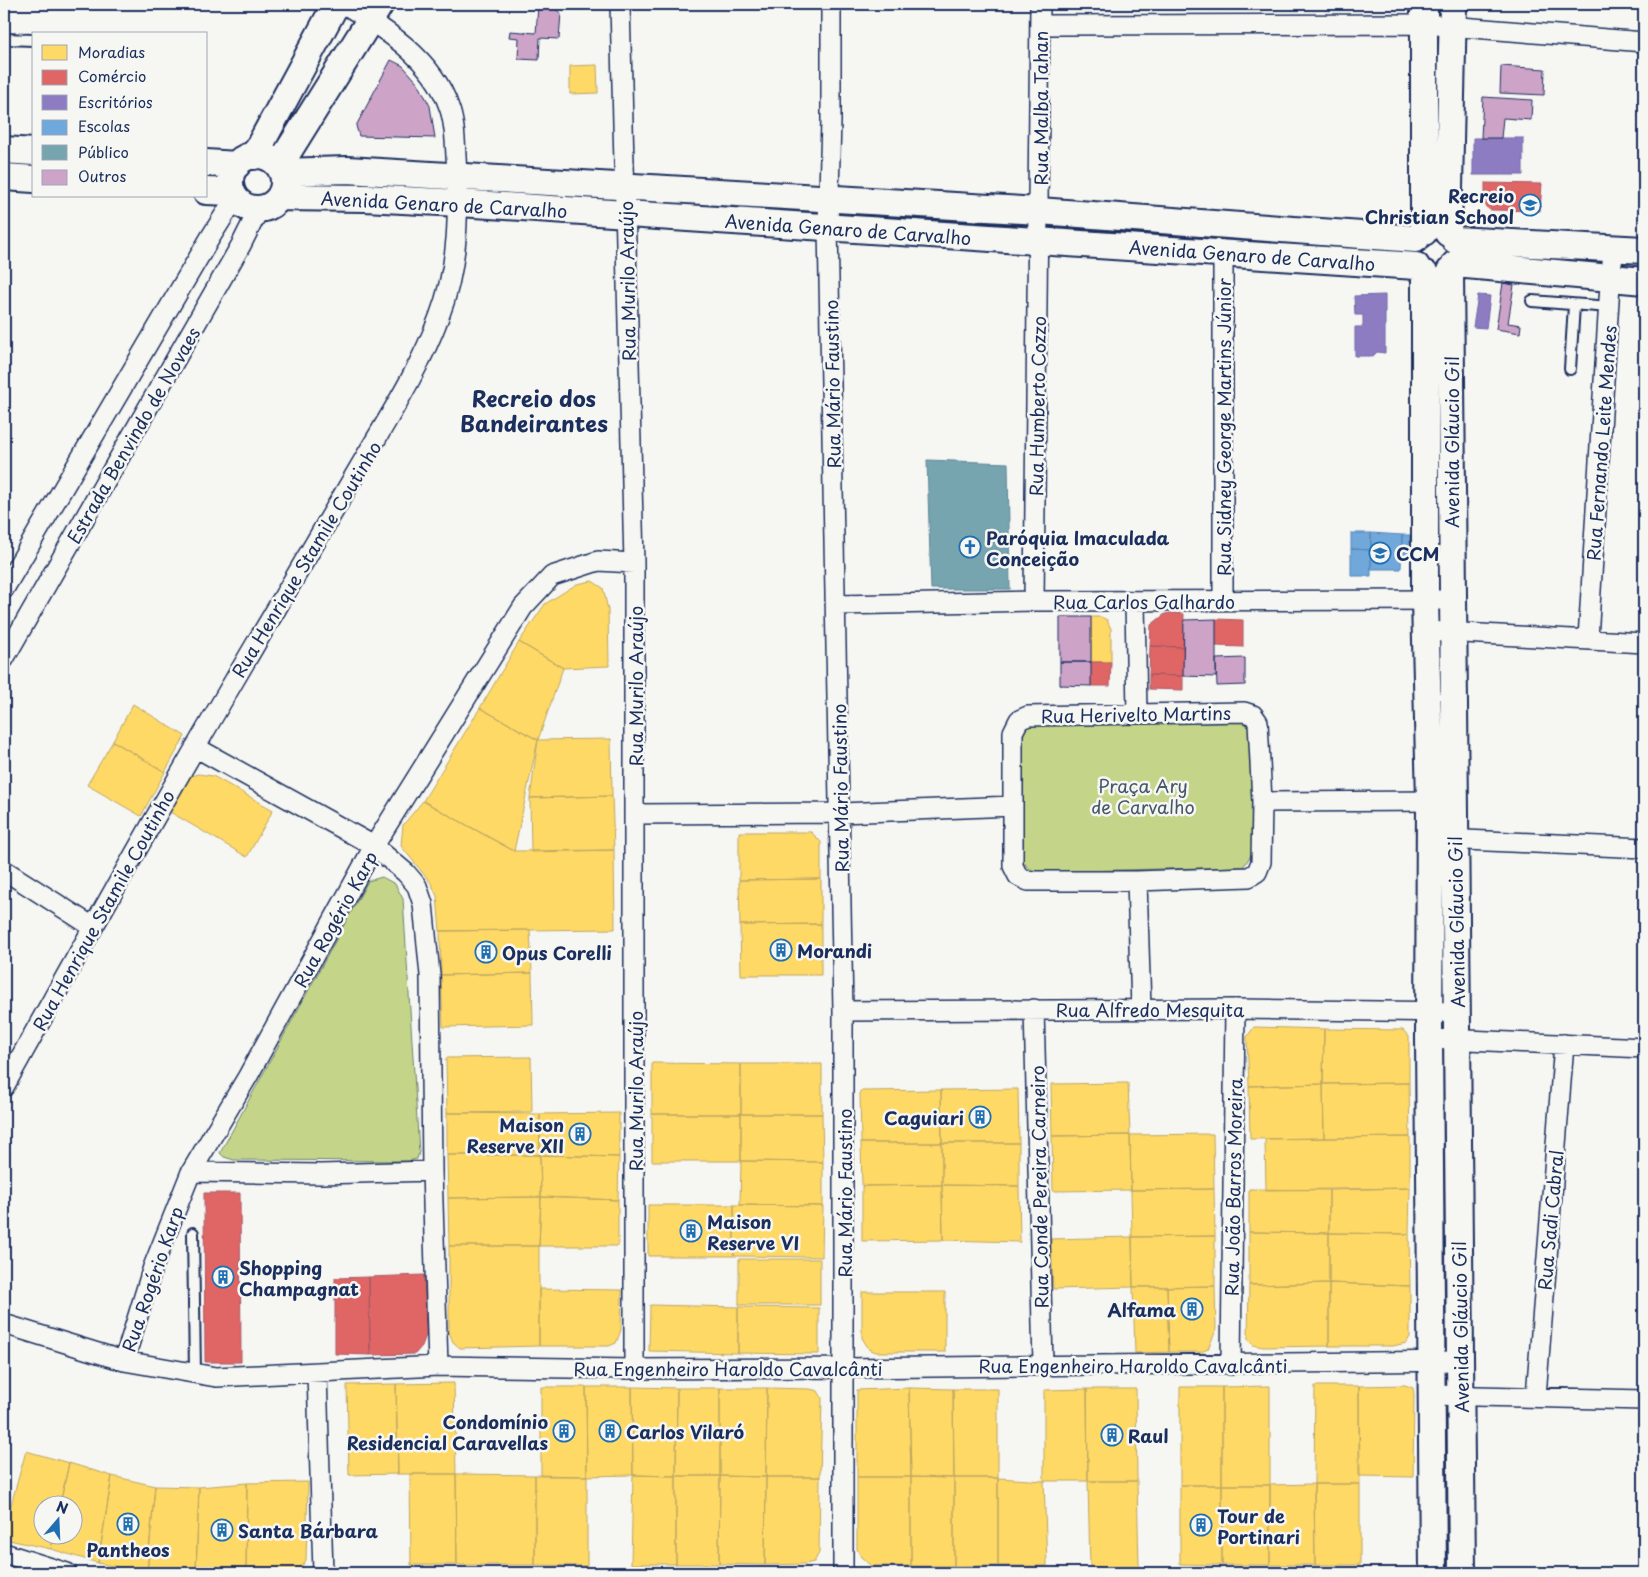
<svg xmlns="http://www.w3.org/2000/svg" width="1648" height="1577" viewBox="0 0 1648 1577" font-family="'Playpen Sans',sans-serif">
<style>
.green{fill:#c4d589;stroke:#708274}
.homes{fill:#ffd966;stroke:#bba664}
.shops{fill:#e06666;stroke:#a55664}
.offices{fill:#8e7cc3;stroke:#6c65a5}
.schools{fill:#6fa8dc;stroke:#5684b6}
.public{fill:#76a5af;stroke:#5b8297}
.building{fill:#cda3c8;stroke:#1b2f5e}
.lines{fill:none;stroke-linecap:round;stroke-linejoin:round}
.lane-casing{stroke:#1b2f5e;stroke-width:14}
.street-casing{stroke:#1b2f5e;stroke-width:22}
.secondary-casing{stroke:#1b2f5e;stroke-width:30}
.lane{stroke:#f6f6f2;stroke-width:10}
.street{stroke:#f6f6f2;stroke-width:19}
.secondary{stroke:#f6f6f2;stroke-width:26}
.labels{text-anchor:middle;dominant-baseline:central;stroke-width:5;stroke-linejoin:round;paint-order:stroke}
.street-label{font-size:18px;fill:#1b2f5e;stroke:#f6f6f2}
.poi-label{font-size:18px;font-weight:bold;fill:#1b2f5e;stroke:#f6f6f2;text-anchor:start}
.park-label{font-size:18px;fill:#455869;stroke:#f6f6f2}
.district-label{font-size:22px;font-weight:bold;fill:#1b2f5e;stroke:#f6f6f2}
</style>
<rect width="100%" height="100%" fill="#f6f6f2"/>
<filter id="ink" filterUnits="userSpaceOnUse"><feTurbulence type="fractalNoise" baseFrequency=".02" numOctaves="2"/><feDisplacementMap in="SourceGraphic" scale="10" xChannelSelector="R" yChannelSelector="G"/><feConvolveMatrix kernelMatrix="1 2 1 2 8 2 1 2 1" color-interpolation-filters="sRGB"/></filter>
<g filter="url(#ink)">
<!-- green -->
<path class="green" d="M1236 720 1246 724 1251 731 1252 854 1243 867 1038 872 1028 868 1023 861 1021 842V739L1025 728 1032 723Z
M382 877 395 884 403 899 419 1152 417 1159 407 1161 234 1160 224 1157 220 1153 368 881Z"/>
<!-- homes -->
<path class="homes" d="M597 65 598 93 570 94V66Z
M592 581 603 588 608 610 609 666 563 668 519 642 545 604 577 584Z
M1091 617H1101L1107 620 1111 629V662H1091Z
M519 642 563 668 538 740 480 708Z
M133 704 185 736 165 772 113 741Z
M480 708 538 740 514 851 423 801Z
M611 739 612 796 530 798 538 740Z
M113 741 165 772 141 816 87 785Z
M198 774 213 776 273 810 247 857 170 812 191 776Z
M612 796 614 850 531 852 530 798Z
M423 801 514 851 614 850 615 929 440 931 437 896 431 883 401 846 403 825Z
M739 832H811L821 842V879L739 880Z
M821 879V924L740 925 739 880Z
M821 924V975H741L740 925Z
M530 930 532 973 441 975 440 931Z
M532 973 533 1025 443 1027 441 975Z
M1254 1027 1324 1029 1323 1084 1249 1086 1247 1037Z
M1324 1029 1403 1030 1409 1037V1083L1323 1084Z
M531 1057 532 1112 447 1113 446 1058Z
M652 1063 741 1064V1114H652Z
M741 1064H822V1114H741Z
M1128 1083 1130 1135 1052 1136 1051 1084Z
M1409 1083 1410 1137 1324 1138 1323 1084Z
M1323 1084 1324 1138 1250 1139 1249 1086Z
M1018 1089 1019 1143H942L941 1090Z
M941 1090 942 1143H861L860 1091Z
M447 1113 540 1114V1155H447Z
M619 1113V1157L540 1155V1114Z
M652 1114H741V1161H652Z
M741 1114H822L823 1162 741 1161Z
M1213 1134 1214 1189 1131 1190 1130 1135Z
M1130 1135 1131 1190 1053 1191 1052 1136Z
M1410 1137V1188L1266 1190 1265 1139Z
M861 1143H942V1185L862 1186Z
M942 1143H1019V1186L942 1185Z
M447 1155H540L541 1197 448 1198Z
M540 1155 619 1157 618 1200 541 1197Z
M741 1161 823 1162V1206L740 1205Z
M942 1185 943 1240 862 1241V1186Z
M942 1185 1019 1186 1020 1242 943 1240Z
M1410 1188 1409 1234 1329 1233V1190Z
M1214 1189 1215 1236 1132 1237 1131 1190Z
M1249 1189 1329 1190V1233L1249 1232Z
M541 1197 618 1200V1246H539Z
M541 1197 539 1246H449L448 1198Z
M648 1205H734V1256H648Z
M734 1205 823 1206 822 1257 734 1256Z
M1249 1232 1329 1233V1283L1249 1285Z
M1329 1233 1409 1234 1410 1286 1329 1283Z
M1215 1236V1286L1133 1287 1132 1237Z
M1132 1237 1133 1287 1053 1289 1051 1239Z
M449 1246H539V1346L460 1348 453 1342 449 1332Z
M739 1259H820V1305H739Z
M1329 1283 1410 1286V1337L1406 1343 1393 1346H1329Z
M1329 1283V1346L1263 1347 1253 1345 1248 1339 1249 1285Z
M1215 1286 1216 1330 1208 1349 1201 1352H1169L1167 1287Z
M1133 1287H1167L1169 1352 1135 1353Z
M539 1289 622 1290 621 1330 616 1343 609 1346H539Z
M862 1292H945V1352H876L869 1349 862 1338Z
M650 1305 738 1307V1353L649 1351Z
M738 1307 819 1308V1354L738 1353Z
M454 1383 456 1474H398L396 1384Z
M396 1384 398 1474 349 1475 347 1385Z
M1405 1385 1413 1388 1414 1395 1413 1477 1359 1476V1386Z
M1270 1386V1485H1222V1387Z
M1315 1386H1359L1360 1484H1314Z
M541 1387H586L587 1476H541Z
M586 1387H632L633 1475 587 1476Z
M632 1387 677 1388 676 1476 633 1475Z
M1180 1387H1222V1485H1180Z
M677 1388H720V1476H676Z
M720 1388H767L766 1477 720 1476Z
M767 1388 810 1389 818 1391 822 1398 820 1477H766Z
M909 1388 953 1389 954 1478 911 1477Z
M909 1388 911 1477H857V1390Z
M953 1389H998V1478H954Z
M1087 1389 1088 1481H1044V1390Z
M1087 1389H1136L1137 1481H1088Z
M26 1451 69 1463 60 1504H42V1534H54L51 1549 4 1539V1530Z
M69 1463 112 1476 98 1563 51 1549 54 1534H72V1504H60Z
M410 1474H456L457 1565H411Z
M456 1474 535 1475V1565H457Z
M535 1475 587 1476V1566L535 1565Z
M633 1475 676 1476V1564H631Z
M112 1476 155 1486 147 1573 98 1563Z
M676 1476H720L719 1564H676Z
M720 1476 766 1477 765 1565 719 1564Z
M766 1477H820L819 1553 814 1562 805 1564 765 1565Z
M857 1477H911V1566H871L861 1557 857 1549Z
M911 1477 954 1478V1566H911Z
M954 1478H998V1566H954Z
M998 1478 1044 1481 1047 1566H998Z
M1088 1481H1137L1139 1567H1090Z
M308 1482 306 1560 300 1569 295 1573H246L247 1483Z
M247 1483 246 1573H196L199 1487Z
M1314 1484 1315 1565H1270V1485Z
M1314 1484H1360V1565H1315Z
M1180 1485H1222V1565L1180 1564Z
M1222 1485H1270V1565H1222Z
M155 1486 199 1487 196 1573H147Z"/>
<!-- shops -->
<path class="shops" d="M1485 183 1542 184 1540 211 1490 210 1485 206Z
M1173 613 1184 614 1183 647 1150 646 1151 625 1165 614Z
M1216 619 1243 620V647L1216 646Z
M1150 646 1183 647V676L1149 675Z
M1091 662H1111L1110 686H1091Z
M1149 675 1183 676V690L1149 689Z
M204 1193H240L241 1362H205Z
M424 1275 426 1335 422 1346 415 1354 370 1355 369 1277Z
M369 1277 370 1355 335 1354V1278Z"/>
<!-- offices -->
<path class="offices" d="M1473 138H1523V175H1473Z
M1385 295V353L1377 352 1373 356H1355V327H1363V315H1355L1354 296Z
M1478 295 1490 296 1486 328 1473 327Z"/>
<!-- schools -->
<path class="schools" d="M1351 533H1371V550L1351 549Z
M1371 533 1402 535 1401 569H1371Z
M1402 535H1410L1408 556H1401Z
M1351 549 1371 550V576H1351Z"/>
<!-- public -->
<path class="public" d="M927 460 1008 463 1010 589H931Z"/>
<!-- building -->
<path class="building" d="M538 6 552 7 561 13 559 39 540 38 539 60 518 59 519 38 509 37 510 31 536 33Z
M391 60 403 66 418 83 430 106 435 138 359 136 356 126Z
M1501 66 1545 69 1544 95 1500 93Z
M1483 97 1532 100 1531 120 1503 118 1501 138H1481Z
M1503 283 1514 285 1508 323 1521 325 1520 333 1496 329Z
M1060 617H1091V662H1060Z
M1216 619V677L1183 676 1184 620Z
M1245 658V685L1217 686 1216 659Z
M1060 662H1091V686L1060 685Z"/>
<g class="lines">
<!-- lane casing -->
<g class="lane-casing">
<path id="lane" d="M4 39 34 40
M1532 301 1610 307
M1570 369 1574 305
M193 1233 195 1373"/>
</g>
<!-- street casing -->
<g class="street-casing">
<path id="street" d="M620 4 634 563V1369
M831 4V121L828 227 843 1011V1573
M1040 25 1424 24 1644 42
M4 589 210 238 235 198
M1223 600V254
M1034 601 1040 4
M1135 602 1137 714
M837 605 1034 601 1452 600
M1426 631 1644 643
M1588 639 1611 268 1615 248
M4 659 241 245 259 209
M1244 712 1253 715 1258 722 1262 802 1261 862 1257 872 1249 877 1137 881H1028L1018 876 1013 866V732L1019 720 1028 716Z
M1262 802 1443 801
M635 814 841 813 1012 806
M1443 839 1644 848
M4 870 93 927
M1137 881 1141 1009
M1034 1009 1043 1364
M843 1011 1235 1009 1457 1012
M1446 1039 1644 1048
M4 1087C91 930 179 773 271 618 301 566 332 514 363 461 390 415 420 368 439 317 459 265 459 211 456 156 455 140 455 123 449 107 433 59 385 29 344 4
M432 1171 438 1366
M191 1172 321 1174 432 1171 430 975 423 904 417 886 406 873 374 846 195 747
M4 1324 124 1361 216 1377 438 1366 634 1369 845 1368 1460 1361
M124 1361 153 1267 191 1172 248 1076 374 846 523 607 552 576 598 561 634 563
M1231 1365 1235 1009
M317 1373 323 1573
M1432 1395 1644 1400
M1536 1396 1564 1044
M4 1553 67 1573"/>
</g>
<!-- secondary casing -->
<g class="secondary-casing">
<path id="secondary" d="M4 150 34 152
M230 182a27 27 0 1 1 54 0a27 27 0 1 1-54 0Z
M254 156 336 4
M206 163 237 165
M279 166 380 4
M282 172 347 170 1039 211 1416 239
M4 177 34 179
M206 191 232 192
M280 197 365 198 459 203 1416 266
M1424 232V4
M1448 233 1453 4
M1455 240 1644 250
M1455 264 1644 281
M1450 271 1462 1573
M1425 274V600L1430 801 1429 1038 1433 1573"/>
</g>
<!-- lane -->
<use href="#lane" class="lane"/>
<!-- street -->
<use href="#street" class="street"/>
<!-- secondary -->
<use href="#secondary" class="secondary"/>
</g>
</g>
<!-- icons -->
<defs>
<g id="school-ring" transform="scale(1.125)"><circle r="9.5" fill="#f6f6f2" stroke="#1f6fb2" stroke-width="1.5"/><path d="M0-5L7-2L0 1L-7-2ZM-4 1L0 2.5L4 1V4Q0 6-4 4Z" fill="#1f6fb2"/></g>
<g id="church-ring" transform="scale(1.125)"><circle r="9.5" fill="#f6f6f2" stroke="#1f6fb2" stroke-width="1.5"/><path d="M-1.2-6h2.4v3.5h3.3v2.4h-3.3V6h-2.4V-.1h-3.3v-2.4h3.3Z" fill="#1f6fb2"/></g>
<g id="building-ring" transform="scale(1.125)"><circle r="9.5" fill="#f6f6f2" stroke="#1f6fb2" stroke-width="1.5"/><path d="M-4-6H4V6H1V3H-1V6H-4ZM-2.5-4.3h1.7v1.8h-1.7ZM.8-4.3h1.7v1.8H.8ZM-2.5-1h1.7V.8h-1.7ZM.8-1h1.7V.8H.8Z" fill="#1f6fb2"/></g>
</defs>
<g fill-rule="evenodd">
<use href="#school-ring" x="1530" y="205"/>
<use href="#church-ring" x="970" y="547"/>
<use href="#school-ring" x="1380" y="553"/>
<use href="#building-ring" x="781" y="950"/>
<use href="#building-ring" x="486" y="952"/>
<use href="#building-ring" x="980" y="1117"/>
<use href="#building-ring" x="580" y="1134"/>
<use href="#building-ring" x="691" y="1231"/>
<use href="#building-ring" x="223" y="1277"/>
<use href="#building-ring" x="1192" y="1309"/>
<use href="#building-ring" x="564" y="1431"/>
<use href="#building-ring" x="610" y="1431"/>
<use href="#building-ring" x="1112" y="1435"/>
<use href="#building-ring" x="128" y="1524"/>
<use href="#building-ring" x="1201" y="1525"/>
<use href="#building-ring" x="222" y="1530"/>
</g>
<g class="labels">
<!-- street labels -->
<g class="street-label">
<text transform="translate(1040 108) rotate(-90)">Rua Malba Tahan</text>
<text transform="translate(444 204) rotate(3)">Avenida Genaro de Carvalho</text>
<text transform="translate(848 229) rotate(4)">Avenida Genaro de Carvalho</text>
<text transform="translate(1252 255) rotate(4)">Avenida Genaro de Carvalho</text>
<text transform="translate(627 281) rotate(-91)">Rua Murilo Araújo</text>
<text transform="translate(832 384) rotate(-91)">Rua Mário Faustino</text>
<text transform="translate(1037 406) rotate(-89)">Rua Humberto Cozzo</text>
<text transform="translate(1223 427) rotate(-90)">Rua Sidney George Martins Júnior</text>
<text transform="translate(133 435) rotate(-60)">Estrada Benvindo de Novaes</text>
<text transform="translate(1451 442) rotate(-90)">Avenida Gláucio Gil</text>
<text transform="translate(1601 443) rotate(-86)">Rua Fernando Leite Mendes</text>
<text transform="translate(306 559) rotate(-59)">Rua Henrique Stamile Coutinho</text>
<text x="1144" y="601">Rua Carlos Galhardo</text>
<text transform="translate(635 686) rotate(-90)">Rua Murilo Araújo</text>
<text transform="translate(1136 714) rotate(-1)">Rua Herivelto Martins</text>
<text transform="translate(840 788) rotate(-91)">Rua Mário Faustino</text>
<text transform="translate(103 910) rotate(-61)">Rua Henrique Stamile Coutinho</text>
<text transform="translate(335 919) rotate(-61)">Rua Rogério Karp</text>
<text transform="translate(1456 922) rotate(-91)">Avenida Gláucio Gil</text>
<text x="1150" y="1009">Rua Alfredo Mesquita</text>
<text transform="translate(635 1091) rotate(-90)">Rua Murilo Araújo</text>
<text transform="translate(1039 1187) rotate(-91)">Rua Conde Pereira Carneiro</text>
<text transform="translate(1233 1187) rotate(-89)">Rua João Barros Moreira</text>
<text transform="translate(844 1193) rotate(-90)">Rua Mário Faustino</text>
<text transform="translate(1550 1220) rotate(-85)">Rua Sadi Cabral</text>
<text transform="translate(152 1279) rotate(-71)">Rua Rogério Karp</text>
<text transform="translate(1460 1327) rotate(-91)">Avenida Gláucio Gil</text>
<text x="1133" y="1365">Rua Engenheiro Haroldo Cavalcânti</text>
<text x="728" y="1368">Rua Engenheiro Haroldo Cavalcânti</text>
</g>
<!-- poi labels -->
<g class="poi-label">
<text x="1514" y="195" text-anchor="end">Recreio<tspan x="1514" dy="21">Christian School</tspan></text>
<text x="986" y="537">Paróquia Imaculada<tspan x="986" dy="21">Conceição</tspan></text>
<text x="1396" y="553">CCM</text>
<text x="797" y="950">Morandi</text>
<text x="502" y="952">Opus Corelli</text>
<text x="964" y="1117" text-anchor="end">Caguiari</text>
<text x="564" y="1124" text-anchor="end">Maison<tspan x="564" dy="21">Reserve XII</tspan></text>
<text x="707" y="1221">Maison<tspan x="707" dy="21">Reserve VI</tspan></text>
<text x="239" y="1267">Shopping<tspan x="239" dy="21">Champagnat</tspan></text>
<text x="1176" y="1309" text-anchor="end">Alfama</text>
<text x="548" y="1421" text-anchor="end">Condomínio<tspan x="548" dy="21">Residencial Caravellas</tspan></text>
<text x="626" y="1431">Carlos Vilaró</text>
<text x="1128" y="1435">Raul</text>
<text x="1217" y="1515">Tour de<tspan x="1217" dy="21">Portinari</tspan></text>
<text x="238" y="1530">Santa Bárbara</text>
<text x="128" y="1549" text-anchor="middle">Pantheos</text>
</g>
<!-- park labels -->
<g class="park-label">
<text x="1143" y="785">Praça Ary<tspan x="1143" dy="21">de Carvalho</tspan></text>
</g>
<!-- district labels -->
<g class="district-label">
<text x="534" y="397">Recreio dos<tspan x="534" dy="25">Bandeirantes</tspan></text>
</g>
</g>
<!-- margin -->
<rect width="1648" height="1577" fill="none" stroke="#f6f6f2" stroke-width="20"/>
<rect x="10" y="10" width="1628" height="1557" fill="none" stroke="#1b2f5e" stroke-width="2" filter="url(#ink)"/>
<!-- legend -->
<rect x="32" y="32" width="175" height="165" fill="#f6f6f2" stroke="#9ea6b7"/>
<rect x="42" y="45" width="25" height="15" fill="#ffd966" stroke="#9ea6b7"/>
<text x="78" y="58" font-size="15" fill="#1b2f5e">Moradias</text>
<rect x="42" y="70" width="25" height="15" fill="#e06666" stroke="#9ea6b7"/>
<text x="78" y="82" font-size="15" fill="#1b2f5e">Comércio</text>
<rect x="42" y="95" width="25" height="15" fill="#8e7cc3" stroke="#9ea6b7"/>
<text x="78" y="108" font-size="15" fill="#1b2f5e">Escritórios</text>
<rect x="42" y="120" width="25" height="15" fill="#6fa8dc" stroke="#9ea6b7"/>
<text x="78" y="132" font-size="15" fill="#1b2f5e">Escolas</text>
<rect x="42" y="145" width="25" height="15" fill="#76a5af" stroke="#9ea6b7"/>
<text x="78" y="158" font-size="15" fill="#1b2f5e">Público</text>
<rect x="42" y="170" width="25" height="15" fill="#cda3c8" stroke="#9ea6b7"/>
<text x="78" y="182" font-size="15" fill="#1b2f5e">Outros</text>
<!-- north arrow -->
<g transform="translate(58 1520) rotate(19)"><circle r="24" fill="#f6f6f2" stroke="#9ea6b7"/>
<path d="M0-4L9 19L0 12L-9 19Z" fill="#1f6fb2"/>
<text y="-8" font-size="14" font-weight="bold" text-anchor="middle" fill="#1b2f5e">N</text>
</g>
</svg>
